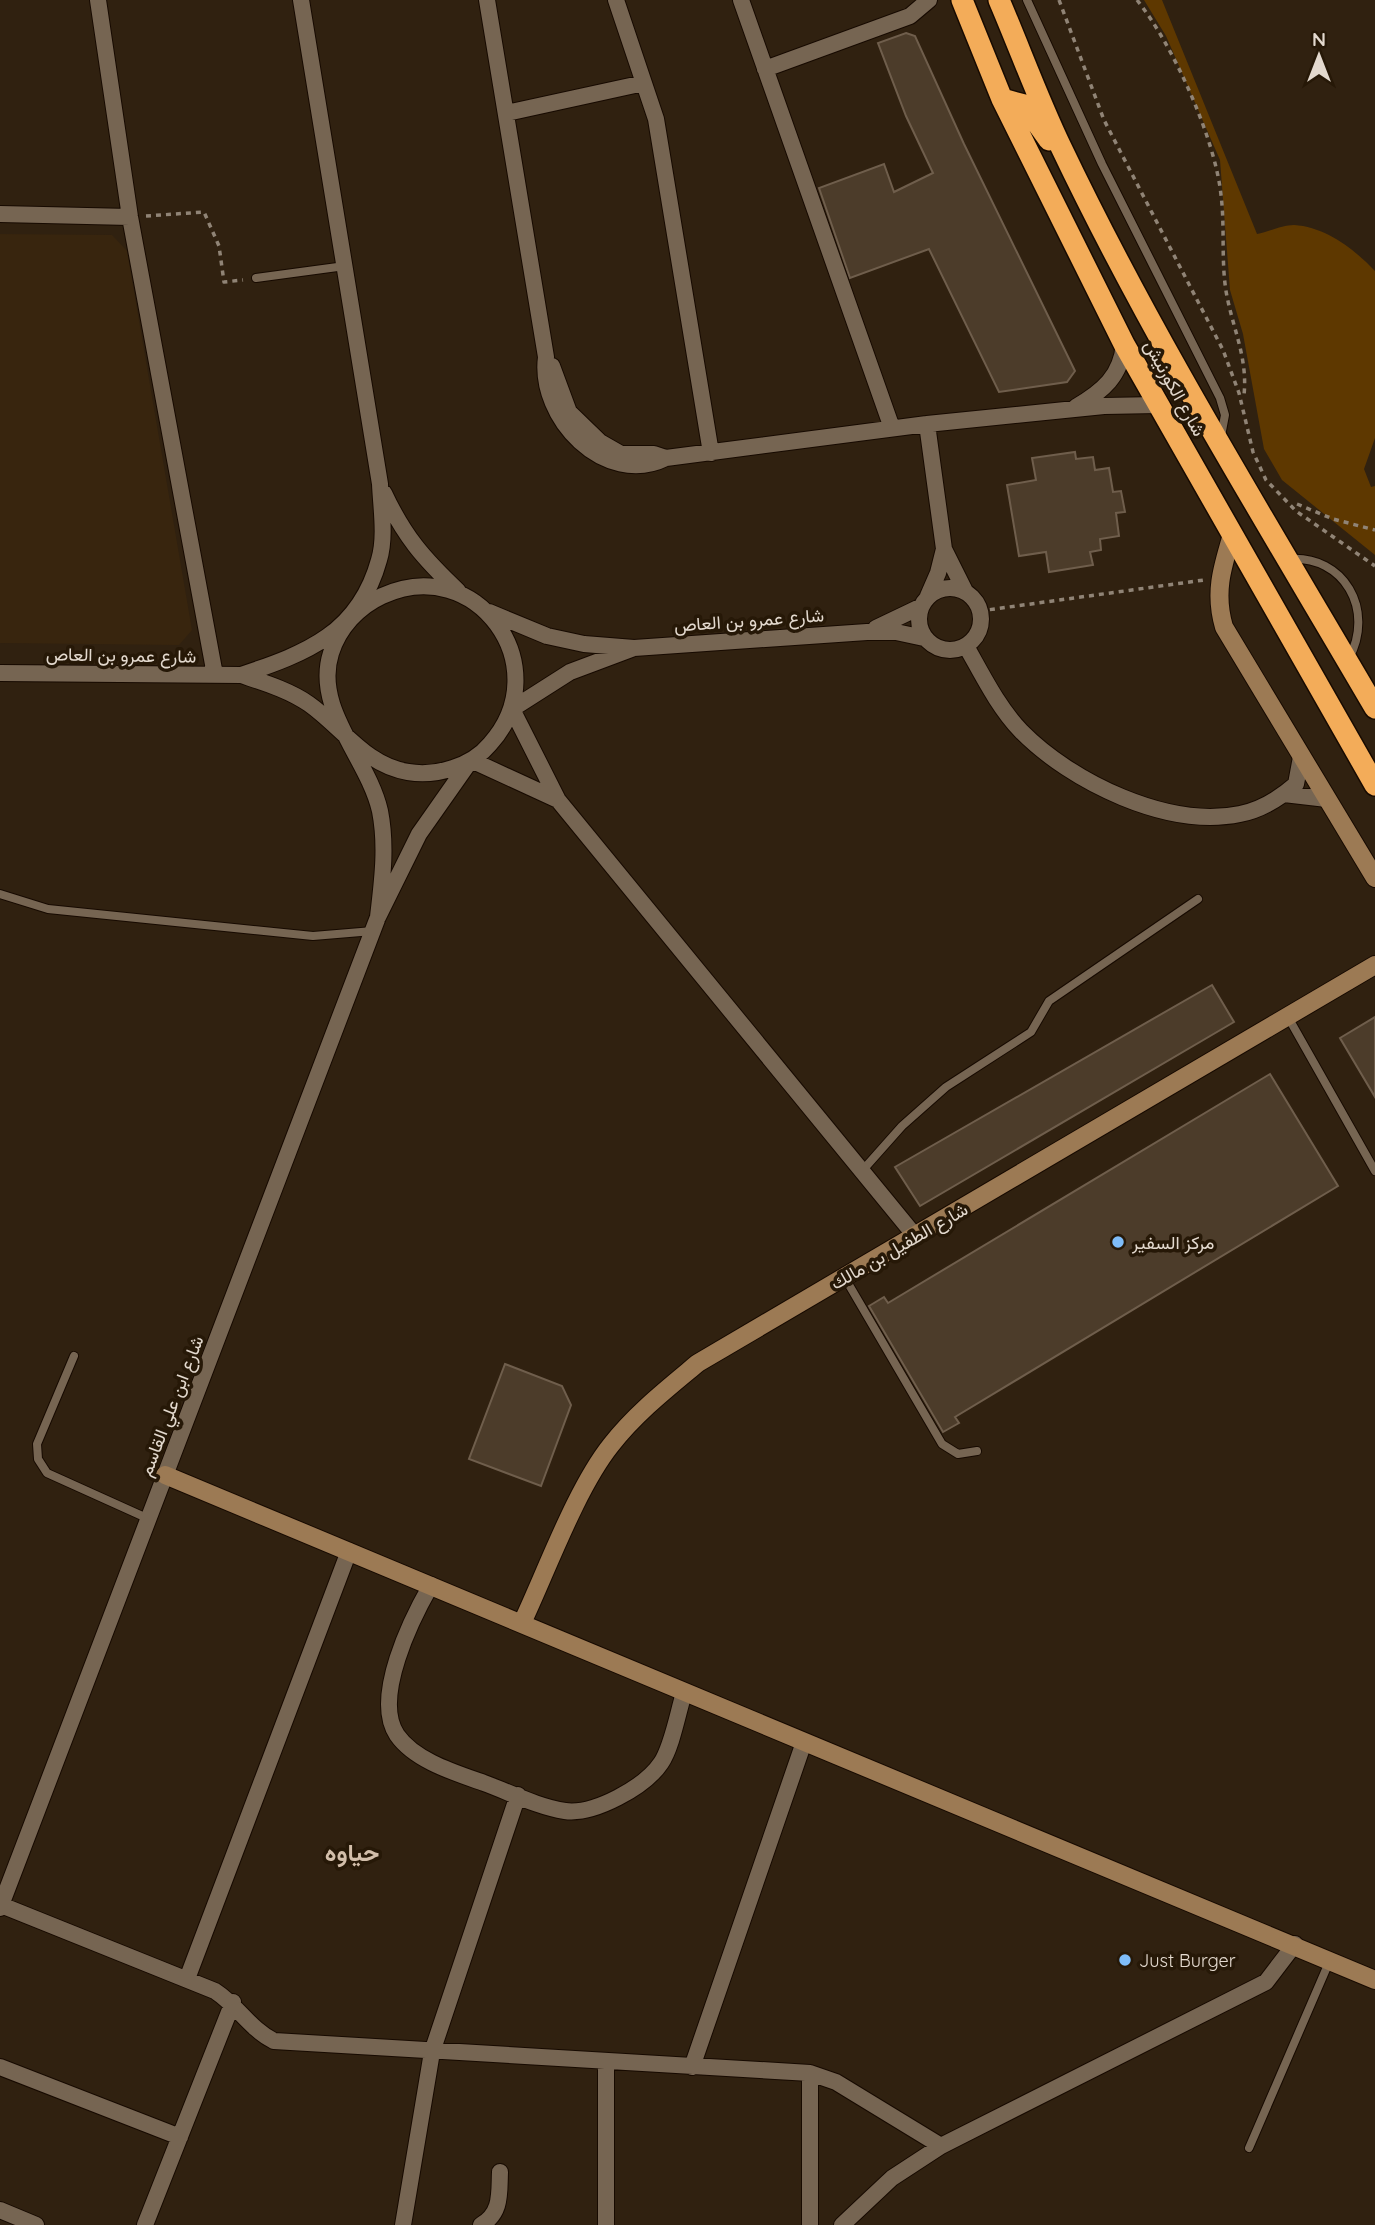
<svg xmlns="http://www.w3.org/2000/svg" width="1375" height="2225" viewBox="0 0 1375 2225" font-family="Quicksand,Vazirmatn,sans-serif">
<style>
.built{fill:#38250e}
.green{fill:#5e3800}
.building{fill:#4c3c2a;stroke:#6f5e4c;stroke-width:2}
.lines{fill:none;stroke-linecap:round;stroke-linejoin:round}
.lane-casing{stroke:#170a00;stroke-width:10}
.street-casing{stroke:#170a00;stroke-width:18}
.secondary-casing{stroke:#170a00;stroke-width:20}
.highway-casing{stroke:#170a00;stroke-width:24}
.path{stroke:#908476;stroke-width:3.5;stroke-dasharray:5 5;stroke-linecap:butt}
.lane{stroke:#766552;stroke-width:8}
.street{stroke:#766552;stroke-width:16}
.secondary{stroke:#9c7a54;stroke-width:18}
.highway{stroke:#f3ac59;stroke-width:21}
.poi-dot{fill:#7fbdf9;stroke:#261807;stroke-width:2.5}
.labels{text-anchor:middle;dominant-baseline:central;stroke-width:7;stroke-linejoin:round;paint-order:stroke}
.street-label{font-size:18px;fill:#e3d9ce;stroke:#261807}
.poi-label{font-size:18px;fill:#e3d9ce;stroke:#261807;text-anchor:start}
.district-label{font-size:24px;font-weight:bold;fill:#d2beaa;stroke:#261807}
</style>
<rect width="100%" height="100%" fill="#302110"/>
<!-- built -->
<path class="built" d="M0 234 112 235 127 251 192 630 179 645 0 643Z"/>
<!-- green -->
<path class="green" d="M1144 0H1162L1257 234C1268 232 1282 225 1294 225 1326 227 1354 249 1375 271V438L1364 469 1371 487 1375 486V555L1282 480 1264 449 1243 334 1230 290 1220 160 1166 36Z"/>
<!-- building -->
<path class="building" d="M906 33 915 36 964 144 1075 371 1067 382 999 392 929 249 850 278 819 188 884 164 894 192 933 173 906 116 878 43Z
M1075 452 1076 459 1093 457 1095 470 1109 468 1113 492 1121 491 1125 512 1116 513 1119 536 1100 539 1101 550 1090 552 1093 565 1049 572 1046 552 1019 556 1007 485 1036 480 1032 458Z
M1212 985 1234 1022 920 1206 895 1167Z
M1375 1017V1097L1340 1038Z
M1270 1074 1338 1186 955 1417 959 1423 943 1432 869 1306 884 1297 888 1303Z
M505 1364 562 1386 571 1405 541 1486 469 1459Z"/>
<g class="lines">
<!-- lane casing -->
<g class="lane-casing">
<path id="lane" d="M1027 0 1102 164 1220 398 1225 415 1221 436
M256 278 345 266
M1289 559C1344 555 1375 610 1349 658
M0 894 48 909 313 936 373 931
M1288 1017 1375 1171
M862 1171 902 1126 946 1087 1031 1032 1049 1001 1198 899
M845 1278 942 1444 958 1454 977 1451
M74 1356 37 1444 38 1459 47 1473 149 1519
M1249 2148 1330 1960"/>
</g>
<!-- street casing -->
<g class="street-casing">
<path id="street" d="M98 0 130 217 215 675
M301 0 380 484C381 508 386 537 379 560 359 633 307 653 241 675 265 683 289 690 309 704 343 728 365 765 408 772 436 777 472 766 490 744 559 667 476 552 382 596 358 607 339 628 331 653 313 709 368 758 380 811 387 847 382 882 378 917
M487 0 546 357C538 418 605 488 666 458L927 424 1104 406 1158 405
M616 0 656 119 711 453
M741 0 892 428
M765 69 910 16 929 0
M507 113 644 83
M0 214 130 217
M552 366 569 412 600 442 621 454H654L666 458
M1076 407C1103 391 1121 376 1124 344
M927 424 944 549 965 591
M384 493C404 536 423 558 458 591
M919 619a31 31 0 1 1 62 0a31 31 0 1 1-62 0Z
M928 596 938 573 944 549
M489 612 547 636 584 644 634 648 867 632H896L924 638
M876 628 920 607
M966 646C983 676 998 707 1021 731 1071 782 1168 829 1240 814 1261 810 1280 798 1296 784L1301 757
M634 648 570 672 512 709 558 800 916 1237
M0 673 241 675
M1284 794 1327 799
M431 1585C412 1618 372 1698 397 1735 415 1761 456 1773 484 1783 509 1792 538 1807 565 1811 594 1815 645 1787 661 1763 672 1747 678 1712 684 1693
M1 1905 215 1991C238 2006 250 2029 274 2041L810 2073 836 2082 941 2146
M0 1908 378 917 419 834 471 760 558 800
M187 1979 349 1551
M0 2067 180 2137
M692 2067 804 1742
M0 2210 36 2225
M145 2225 233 2002
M403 2225 432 2052 518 1795
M481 2225C502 2213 499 2193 500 2172
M606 2225V2062
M810 2225V2073
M842 2225 892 2178 941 2146 1266 1982 1295 1944"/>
</g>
<!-- secondary casing -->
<g class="secondary-casing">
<path id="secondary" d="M1232 535C1222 568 1214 593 1224 627L1375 878
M165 1475 1375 1980
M522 1623C547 1570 576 1489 611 1445 636 1413 668 1388 698 1363L1375 965"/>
</g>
<!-- highway casing -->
<g class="highway-casing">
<path id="highway" d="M962 0 1002 99 1124 344 1375 785
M999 0C1020 49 1038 99 1061 147 1153 340 1267 523 1375 708
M1002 99 1024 105 1049 140"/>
</g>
<!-- path -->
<path class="path" d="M1059 0 1104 120 1223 350 1239 393 1253 452 1266 480 1296 511 1375 566
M1137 0C1173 45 1215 138 1221 195 1225 227 1221 259 1226 291 1232 327 1248 357 1244 395
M146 216 204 212 219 246 224 282 243 280
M1297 504 1333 519 1375 530
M980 611 1204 580"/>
<!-- lane -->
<use href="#lane" class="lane"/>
<!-- street -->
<use href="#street" class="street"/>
<!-- secondary -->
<use href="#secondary" class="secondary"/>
<!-- highway -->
<use href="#highway" class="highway"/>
</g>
<!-- markers -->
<g class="poi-dot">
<circle cx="1118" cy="1242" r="7"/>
<circle cx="1125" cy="1960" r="7"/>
</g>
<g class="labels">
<!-- street labels -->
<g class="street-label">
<text transform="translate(1175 388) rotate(61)">شارع الكورنيش</text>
<text transform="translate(749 620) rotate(-4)">شارع عمرو بن العاص</text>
<text transform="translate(121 655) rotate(1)">شارع عمرو بن العاص</text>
<text transform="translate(899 1246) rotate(-30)">شارع الطفيل بن مالك</text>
<text transform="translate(171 1406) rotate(-69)">شارع ابن علي القاسم</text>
</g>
<!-- poi labels -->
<g class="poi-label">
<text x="1132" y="1242">مركز السفير</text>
<text x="1139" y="1960">Just Burger</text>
</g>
<!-- district labels -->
<g class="district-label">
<text x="352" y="1852">حياوه</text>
</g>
</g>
<!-- north arrow -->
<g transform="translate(1319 56)" stroke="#261807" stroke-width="5" paint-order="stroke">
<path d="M0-5L12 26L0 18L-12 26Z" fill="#e3d9ce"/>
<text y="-10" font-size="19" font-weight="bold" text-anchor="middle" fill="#e3d9ce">N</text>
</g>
</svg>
